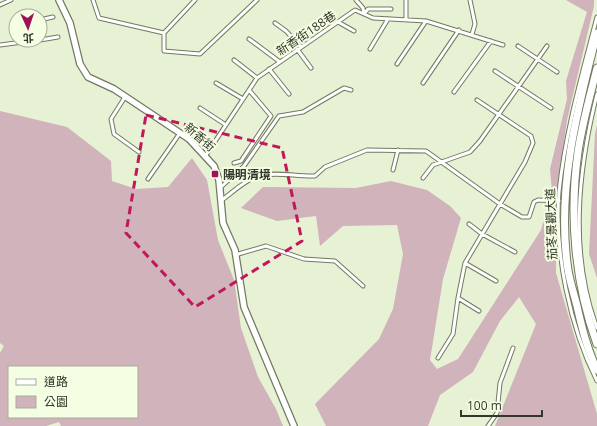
<svg xmlns="http://www.w3.org/2000/svg" width="597" height="426" viewBox="0 0 597 426" font-family="'Open Sans','Noto Sans TC',sans-serif">
<style>
.green{fill:#d0b3bb;fill-rule:evenodd}
.lines{fill:none;stroke-linecap:round;stroke-linejoin:round}
.service-casing{stroke:#717a60;stroke-width:5}
.minor-casing{stroke:#717a60;stroke-width:8}
.tertiary-casing{stroke:#717a60;stroke-width:9}
.service{stroke:#fff;stroke-width:3}
.minor{stroke:#fff;stroke-width:5.5}
.tertiary{stroke:#fff;stroke-width:7}
.marked{fill:none;stroke:#c2185b;stroke-width:3;stroke-dasharray:8 5;stroke-linejoin:round}
.poi-dot{fill:#a11157;stroke:#f4fee2;stroke-width:1.5}
.labels{text-anchor:middle;dominant-baseline:central;stroke-width:4;stroke-linejoin:round;paint-order:stroke}
.street-label{font-size:12px;fill:#33362b;stroke:#f4fee2}
.poi-label{font-size:12px;font-weight:bold;fill:#33362b;stroke:#f4fee2;text-anchor:start}
</style>
<rect width="100%" height="100%" fill="#e7f1d4"/>
<!-- green -->
<path class="green" d="M566 0H594V6L567 120 557 192H552L550 169 567 99 566 81 587 12Z
M0 111 67 127 111 161 112 181 136 189 168 187 192 158 207 180 218 240 234 280 241 328 258 377 276 409 283 426H61L59 422 46 426H0V353L4 346 0 343ZM9 367H137V417H9Z
M597 125V278L589 254 595 134Z
M391 181 427 190 450 206 461 218 443 279 430 360 437 369 458 359 541 230 546 210 556 212V273L597 414V426H495L536 324 519 297 500 321 473 372 440 395 428 426H326L315 404 379 339 393 309 403 254 397 225 343 226 320 246 316 216 277 221 241 208 263 187 356 188Z"/>
<g class="lines">
<!-- service casing -->
<g class="service-casing">
<path id="service" d="M93 0 99 18 164 33
M195 0 164 33V51L200 54 257 0
M356 0 363 8 364 14
M406 0V20
M470 0 475 24 472 34
M0 5 11 0
M364 14 368 9H391
M597 17C582 75 565 133 559 192 554 253 570 327 597 381
M338 22 354 31
M275 23 286 31 301 47
M40 28 44 19 53 17
M249 39 280 62
M40 40 58 37
M0 45 38 40
M518 46 557 72
M297 49 311 68
M370 49 388 19
M234 60 257 78
M397 64 426 21
M269 69 289 94
M495 71 551 108
M216 83 243 99
M423 83 459 30
M454 92 491 41
M597 94C578 170 569 253 597 328
M125 97 111 119 114 134 139 152
M200 108 226 125
M206 155 257 78 355 10 373 18 426 21 503 45
M234 163 241 161 271 116 249 90
M393 170 398 150
M423 178 433 165 470 152 480 141 547 46
M148 179 180 133
M220 188 244 166 279 116 303 112 344 88 351 90
M222 200C233 192 245 180 258 176 276 171 297 177 315 176L325 167 367 150 426 151 500 204 522 217H529L534 202 538 200 559 201
M469 224 482 234 515 252
M235 255 266 246 304 259 335 261 363 286
M465 263 496 281
M458 298 479 311
M438 358 453 334 458 298 465 263 525 162 533 143 531 136 477 100
M488 426 497 413 500 383 513 348"/>
</g>
<!-- minor casing -->
<g class="minor-casing">
<path id="minor" d="M59 0 70 23 80 64 88 77 114 89 189 139 214 166 219 180 223 223 235 250 244 307 294 426"/>
</g>
<!-- tertiary casing -->
<g class="tertiary-casing">
<path id="tertiary" d="M597 33C577 110 556 191 568 270 570 282 574 294 577 306 582 328 587 349 597 370
M597 68C590 96 582 124 578 152 569 215 575 284 597 344"/>
</g>
<!-- service -->
<use href="#service" class="service"/>
<!-- minor -->
<use href="#minor" class="minor"/>
<!-- tertiary -->
<use href="#tertiary" class="tertiary"/>
</g>
<!-- marked area -->
<path class="marked" d="M146 115 282 148 302 241 195 307 126 233Z"/>
<!-- markers -->
<rect class="poi-dot" x="211" y="170" width="8" height="8" rx="2"/>
<g class="labels">
<!-- street labels -->
<g class="street-label">
<text transform="translate(306 33) rotate(-34)">新香街188巷</text>
<text transform="translate(200 137) rotate(41)">新香街</text>
<text transform="translate(551 224) rotate(-92)">茄苳景觀大道</text>
</g>
<!-- poi labels -->
<g class="poi-label">
<text x="223" y="174">陽明清境</text>
</g>
</g>
<!-- legend -->
<rect x="8" y="366" width="130" height="52" fill="#f4fee2" stroke="#a7ae99"/>
<rect x="16" y="379" width="20" height="6" fill="#ffffff" stroke="#a7ae99"/>
<text x="44" y="386" font-size="12" fill="#33362b">道路</text>
<rect x="16" y="396" width="20" height="12" fill="#d0b3bb" stroke="#a7ae99"/>
<text x="44" y="406" font-size="12" fill="#33362b">公園</text>
<!-- north arrow -->
<g transform="translate(28 28) rotate(177)"><circle r="19" fill="#f4fee2" stroke="#a7ae99"/>
<path d="M0-3L7 15L0 10L-7 15Z" fill="#a11157"/>
<text y="-6" font-size="11" font-weight="bold" text-anchor="middle" fill="#33362b">北</text>
</g>
<!-- scale -->
<path d="M461 410v6h81v-6" fill="none" stroke="#33362b" stroke-width="2"/>
<text x="467" y="410" font-size="12" fill="#33362b" stroke="#f4fee2" stroke-width="3" paint-order="stroke">100 m</text>
</svg>
